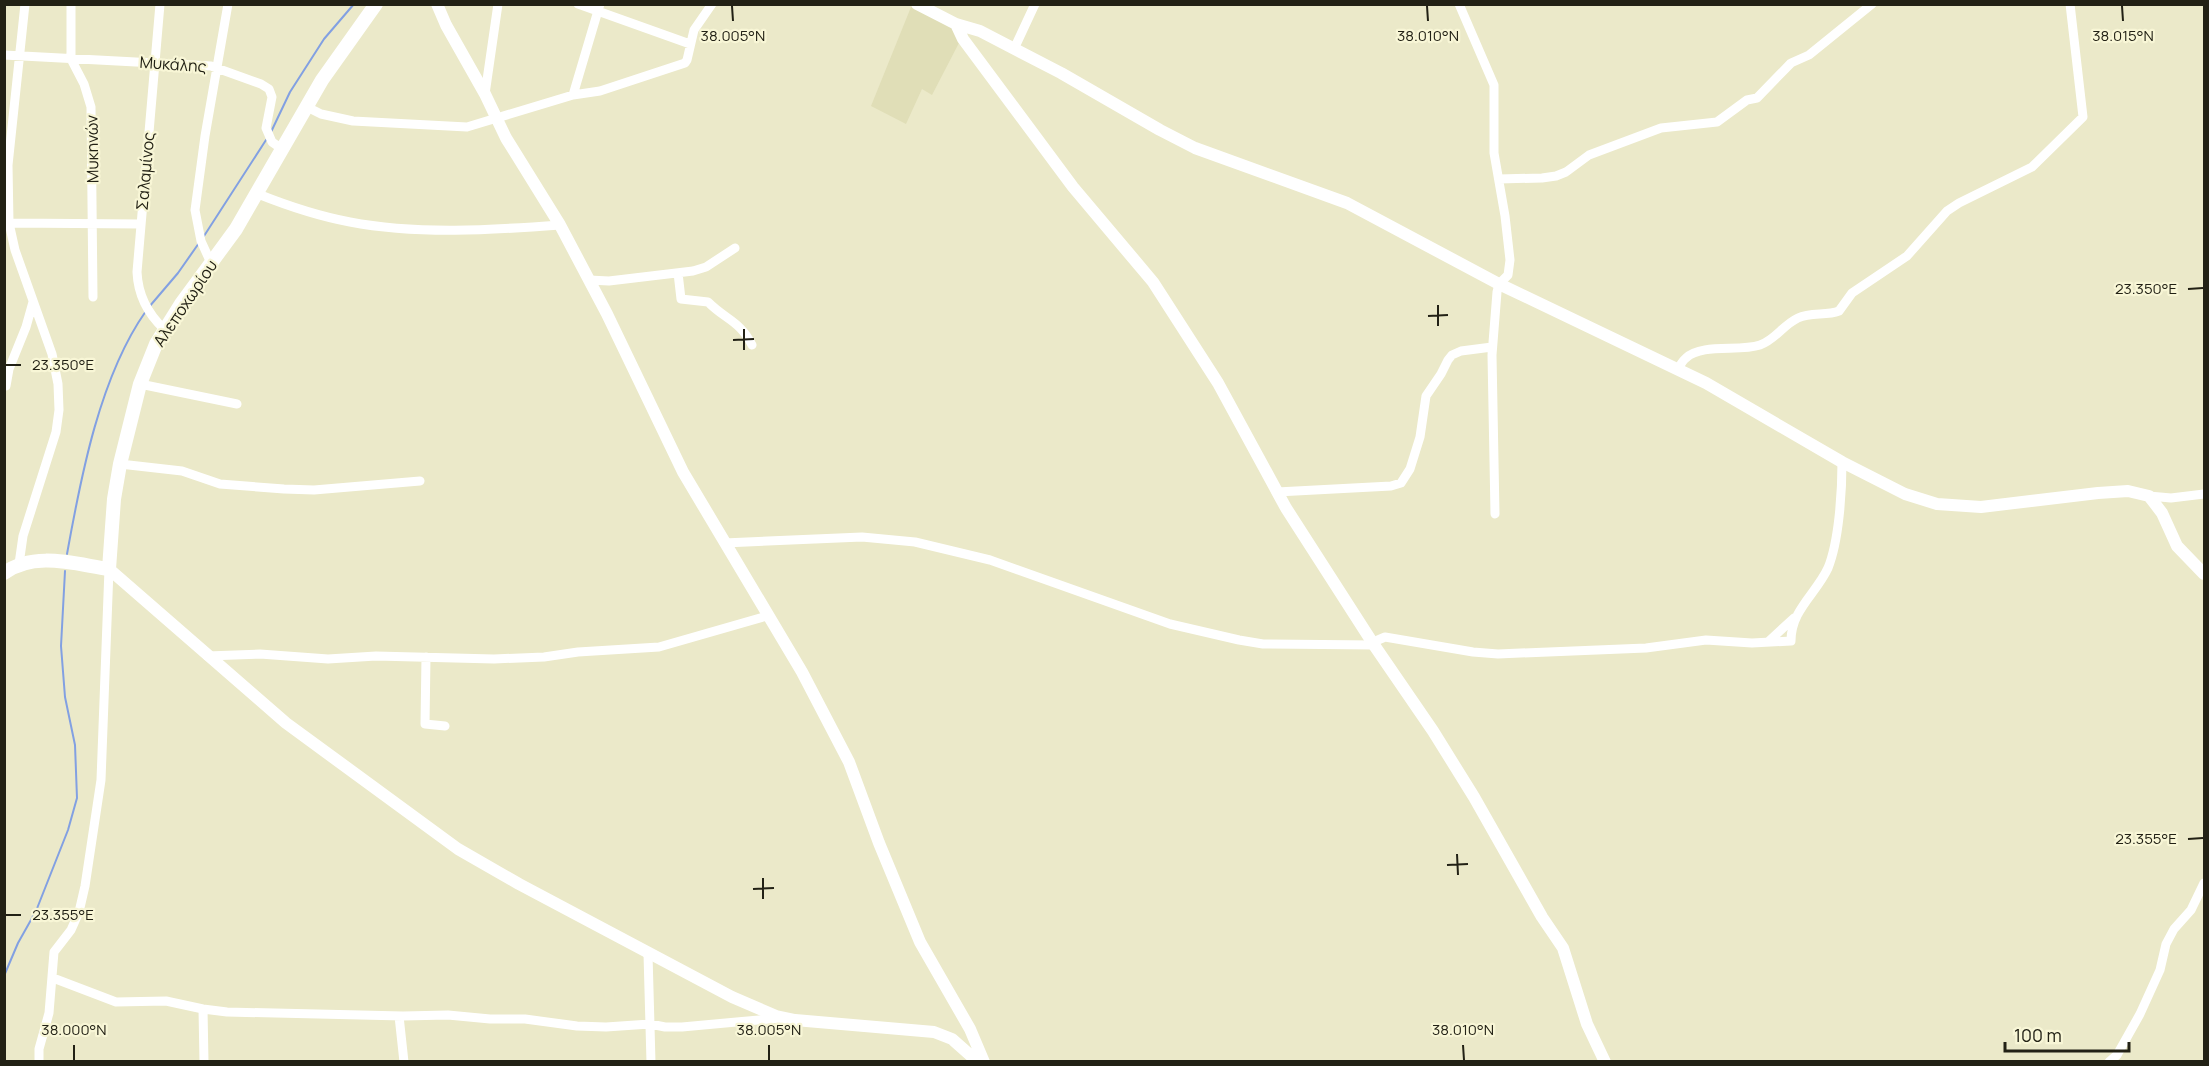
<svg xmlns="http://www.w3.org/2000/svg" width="2209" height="1066" viewBox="0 0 2209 1066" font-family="Manrope,sans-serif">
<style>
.built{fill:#e0deb7}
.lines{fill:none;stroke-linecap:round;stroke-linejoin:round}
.stream{stroke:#82a0e2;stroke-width:2}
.minor{stroke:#fff;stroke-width:9}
.tertiary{stroke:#fff;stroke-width:12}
.secondary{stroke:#fff;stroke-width:14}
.ticks{fill:none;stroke:#222115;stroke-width:2}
.labels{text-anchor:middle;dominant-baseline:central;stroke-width:4.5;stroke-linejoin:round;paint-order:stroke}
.street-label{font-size:16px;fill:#222115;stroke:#f8f6d6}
.ticks-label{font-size:15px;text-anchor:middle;fill:#222115;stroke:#f8f6d6;stroke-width:4.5;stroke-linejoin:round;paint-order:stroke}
</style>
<rect width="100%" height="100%" fill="#ebe9c9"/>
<!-- built -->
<path class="built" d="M911 7 951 25 960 41 932 95 922 89 906 124 871 106Z"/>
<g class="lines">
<!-- stream -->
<path class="stream" d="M271 132 290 92 324 39 354 4
M204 236 266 140
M149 307 178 273 199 243
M67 554C81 476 100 376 146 311
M4 976 18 943 36 911 68 830 77 798 75 745 65 697 61 646 65 571"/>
<!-- minor -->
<path class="minor" d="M71 4V59L84 84 91 107 93 297
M160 4 137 272C138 295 147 313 164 329
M578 4 690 44
M1459 4 1494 85V153L1505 216 1510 260 1508 275 1499 284 1497 292 1492 355 1495 514
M1014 49 1035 4
M4 55 211 66 261 84 269 89 272 97 266 128 272 142 282 149
M485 94 498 4
M573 95 600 4
M305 106 321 114 353 121 467 127 573 95 600 91 685 63 687 60 694 30 712 4
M1499 179 1542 178 1556 176 1566 172 1589 155 1661 128 1717 122 1747 100 1757 98 1791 63 1809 55 1872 4
M258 194C288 206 318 216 350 222 418 235 492 230 560 225
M9 223 141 224
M211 263 201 241 195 210 205 136 228 4
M678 273 681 299 708 302C726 320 740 321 752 345
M589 280 609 281 693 271 706 267 735 248
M1678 369C1680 366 1682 361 1686 358 1702 343 1739 352 1760 345 1775 340 1783 325 1798 318 1811 312 1826 316 1839 311L1852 293 1907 256 1947 211 1959 203 2032 167 2083 117 2070 4
M140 384 237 404
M6 386 9 369 26 327 33 302
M120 464 182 471 220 484 284 489 314 490 420 481
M1277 492 1391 486 1401 483 1410 469 1420 437 1426 396 1441 374 1448 360 1452 355 1461 351 1492 347
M2149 496 2171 498 2204 494
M724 543 862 537 915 542 990 560 1170 624 1239 640 1263 644 1374 645 1378 640 1385 637 1473 652 1498 654 1646 648 1706 640 1752 643 1791 641C1791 610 1816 594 1828 568 1839 541 1842 492 1842 462
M19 564 23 536 56 432 59 410 58 384 52 354 15 250 9 223 8 165 25 4
M1769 641 1794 618
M207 656 260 654 328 659 376 656 494 659 544 657 578 652 659 647 767 616
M426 657 425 724 445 726
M648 954 651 1062
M53 978 116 1002 166 1001 203 1009 227 1012 403 1016 448 1015 490 1019H525L577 1026 606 1027 650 1024 665 1027H682L780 1018
M203 1009 204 1062
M399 1016 404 1062
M39 1062V1049L49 1013 54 952 71 930 79 912 85 886 101 780 109 569
M2109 1062 2117 1055 2140 1014 2160 970 2166 944 2174 929 2191 910 2204 883"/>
<!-- tertiary -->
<path class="tertiary" d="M437 4 446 25 485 94 506 138 560 225 607 314 683 472 802 672 849 762 879 843 920 942 970 1029 984 1062
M917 4 956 24 980 31 1061 73 1160 130 1195 148 1347 203 1499 284 1706 383 1842 462 1905 494 1937 504 1981 507 2098 493 2128 491 2149 496 2162 513 2177 546 2204 574
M956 24 963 39 1073 187 1153 282 1218 383 1286 508 1374 645 1433 731 1474 797 1542 917 1563 948 1587 1024 1605 1062
M109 569 286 723 458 849 519 884 732 997 776 1016 795 1020 934 1032 952 1039 978 1062"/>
<!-- secondary -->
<path class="secondary" d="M4 573C35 551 74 564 109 569L114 499 120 464 140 384 156 344 181 304 236 229 322 80 376 4"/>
</g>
<!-- ticks -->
<path class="ticks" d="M732 6 733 21M1427 6 1428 21M2122 6 2123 21M2188 289 2203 288M1438 305V326M1428 316 1448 315M744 329V350M733 340 754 339M6 365H21M2188 839 2203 838M1457 854 1458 875M1447 865 1468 864M763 878V899M753 889 774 888M6 915H21M74 1045V1060M769 1045V1060M1463 1045 1464 1060"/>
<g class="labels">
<!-- street labels -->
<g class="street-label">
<text transform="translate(173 64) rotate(4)">Μυκάλης</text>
<text transform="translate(92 149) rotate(-91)">Μυκηνών</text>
<text transform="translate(145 171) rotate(-85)">Σαλαμίνος</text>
<text transform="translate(185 303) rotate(-56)">Αλεποχωρίου</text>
</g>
</g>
<g class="ticks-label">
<text x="733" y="41">38.005°N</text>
<text x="1428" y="41">38.010°N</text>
<text x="2123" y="41">38.015°N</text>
<text x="2146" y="294">23.350°E</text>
<text x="63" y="370">23.350°E</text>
<text x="2146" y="844">23.355°E</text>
<text x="63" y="920">23.355°E</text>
<text x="74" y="1035">38.000°N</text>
<text x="769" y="1035">38.005°N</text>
<text x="1463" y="1035">38.010°N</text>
</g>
<!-- border -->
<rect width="2209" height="1066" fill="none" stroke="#222115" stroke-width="12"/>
<!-- scale -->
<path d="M2005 1042v9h124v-9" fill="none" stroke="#222115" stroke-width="3"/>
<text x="2014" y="1042" font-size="18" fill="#222115" stroke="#f8f6d6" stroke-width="4.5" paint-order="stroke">100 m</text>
</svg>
